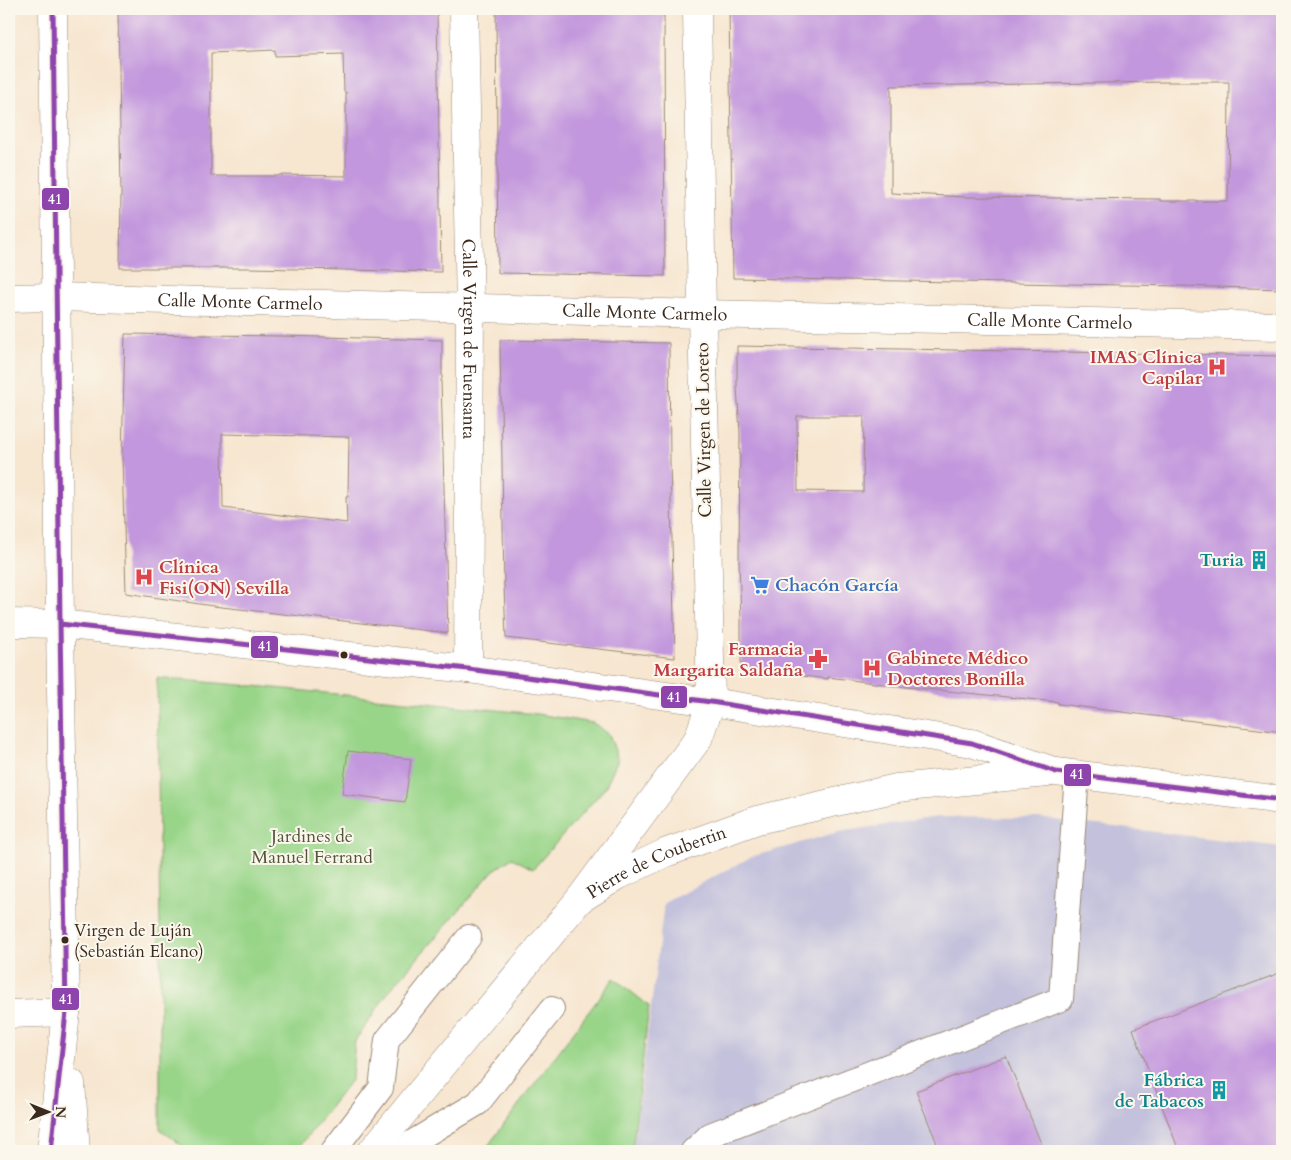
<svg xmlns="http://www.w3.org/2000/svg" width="1291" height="1160" viewBox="0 0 1291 1160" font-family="Cardo,serif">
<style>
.industrial{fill:#c3c1db}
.green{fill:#99d589;stroke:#6a8054}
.building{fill:#c297dd;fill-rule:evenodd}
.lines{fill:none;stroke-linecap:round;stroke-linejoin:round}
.lane-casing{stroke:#987;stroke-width:26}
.street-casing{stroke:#987;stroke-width:29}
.secondary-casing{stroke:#987;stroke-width:29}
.lane{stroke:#fff;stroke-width:24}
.street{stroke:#fff;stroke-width:28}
.secondary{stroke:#fff;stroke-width:28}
.bus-1-casing{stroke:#fbf7ec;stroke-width:9}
.bus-1{stroke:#8e44ad;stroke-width:5}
.bus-dot{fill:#3b2a1e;stroke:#fbf7ec;stroke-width:2}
.labels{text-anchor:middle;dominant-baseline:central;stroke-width:4;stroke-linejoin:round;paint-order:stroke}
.bus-label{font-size:17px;fill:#3b2a1e;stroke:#fbf7ec;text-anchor:start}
.street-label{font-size:18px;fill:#3b2a1e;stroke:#fbf7ec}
.health-label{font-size:18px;font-weight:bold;fill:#be3a42;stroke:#fbf7ec;text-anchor:end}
.culture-label{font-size:18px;font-weight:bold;fill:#0d838f;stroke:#fbf7ec;text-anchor:end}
.shop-label{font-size:18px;font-weight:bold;fill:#366cbe;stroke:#fbf7ec;text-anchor:start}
.park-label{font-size:18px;fill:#525539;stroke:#fbf7ec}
.line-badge{stroke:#fbf7ec;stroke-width:2}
.badge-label{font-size:14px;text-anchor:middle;font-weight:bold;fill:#fff}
</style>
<rect width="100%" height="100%" fill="#fbf7ec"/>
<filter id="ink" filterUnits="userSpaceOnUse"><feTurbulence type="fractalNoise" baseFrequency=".02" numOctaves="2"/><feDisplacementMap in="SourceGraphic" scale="10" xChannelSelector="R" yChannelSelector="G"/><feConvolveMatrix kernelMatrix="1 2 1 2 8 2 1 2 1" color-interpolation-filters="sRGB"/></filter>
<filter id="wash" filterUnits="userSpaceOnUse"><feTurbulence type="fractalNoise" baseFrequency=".0096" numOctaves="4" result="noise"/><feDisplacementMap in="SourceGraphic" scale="20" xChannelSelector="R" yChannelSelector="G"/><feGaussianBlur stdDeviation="1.12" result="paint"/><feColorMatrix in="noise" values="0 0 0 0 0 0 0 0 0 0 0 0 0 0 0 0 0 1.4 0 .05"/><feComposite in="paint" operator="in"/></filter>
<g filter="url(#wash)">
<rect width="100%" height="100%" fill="#f7e6d0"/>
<!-- industrial -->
<path class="industrial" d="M937 817 1038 818 1282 847V1151H633L664 903 751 857 838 832Z"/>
<!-- green -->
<path class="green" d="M157 678 265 687 537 714 593 723 609 734 618 759 605 788 533 869 512 858 493 871 389 991 355 1041 352 1079 296 1151H189L160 1129V940Z
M614 978 649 1006 632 1151H484Z"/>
<g id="blocks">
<!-- building -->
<path class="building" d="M118 9H437L441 272 249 268H120L121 193ZM275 50V56L343 54 344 92H346V176L279 175V176H211V53Z
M496 9H664L665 276 498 273Z
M729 9H1282V289L1180 286 733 278ZM1166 82H1229L1228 201H1160V199L965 197 891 193V86Z
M125 334 282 336 442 340V379L441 380 448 633 213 606 126 593 122 458ZM222 434 349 437 348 497H346L347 523 223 508Z
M500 340 669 343 670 462 675 658 506 638 504 585Z
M737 346 1282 356V732L1058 704V702L906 687 828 677V679L741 669V619L739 561 740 432 737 388ZM797 416H864L863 492 798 491Z
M348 751 411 759 405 802 342 794Z
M1282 972V1151H1179L1133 1029Z
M1006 1056 1044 1151H940L916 1091Z"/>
</g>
</g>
<g filter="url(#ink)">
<use href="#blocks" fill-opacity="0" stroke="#987" stroke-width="1"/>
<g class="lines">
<!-- lane casing -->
<g class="lane-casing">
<path id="lane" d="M333 1151 381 1088 387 1040 469 937
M405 1151 413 1142 478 1103 552 1009
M693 1151 710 1135 1061 999 1077 774"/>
</g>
<!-- street casing -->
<g class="street-casing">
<g id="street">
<path id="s1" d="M464 9 470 309 468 669"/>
<path id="s2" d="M9 298 56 297 702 314 1282 326"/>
<path d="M9 623 60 624"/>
<path d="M579 900 698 739 711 702 702 314 697 9"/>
<path d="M9 1014 66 1012"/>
</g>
</g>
<!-- secondary casing -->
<g class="secondary-casing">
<g id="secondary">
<path d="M60 624 468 669 711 702 972 743 1056 772 1282 800"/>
<path d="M71 1083 76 1151"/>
<path d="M51 1151 66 1012 60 624 53 9"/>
<path id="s3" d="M372 1151 579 900 619 875 665 853 757 820 897 788 1047 773"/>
</g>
</g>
<!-- lane -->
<use href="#lane" class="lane"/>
<!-- street -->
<use href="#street" class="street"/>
<!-- secondary -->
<use href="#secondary" class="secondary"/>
<!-- bus-1 casing -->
<g class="bus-1-casing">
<path id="bus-1" d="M60 624 468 669 711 702 972 743 1056 772 1282 800
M51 1151 66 1012 60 624 53 9"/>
</g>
<!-- bus-1 -->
<use href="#bus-1" class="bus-1"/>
</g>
</g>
<!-- icons -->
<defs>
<g id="hospital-bare" transform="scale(1.5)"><path d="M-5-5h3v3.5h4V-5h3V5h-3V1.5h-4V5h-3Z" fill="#e0444e" stroke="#fbf7ec" stroke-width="2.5" paint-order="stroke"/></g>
<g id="building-bare" transform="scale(1.5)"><path d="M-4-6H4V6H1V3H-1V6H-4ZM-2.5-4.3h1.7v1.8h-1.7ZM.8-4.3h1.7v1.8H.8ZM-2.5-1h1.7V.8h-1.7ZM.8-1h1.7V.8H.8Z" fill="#0f9aa8" stroke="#fbf7ec" stroke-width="2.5" paint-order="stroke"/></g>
<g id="supermarket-bare" transform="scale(1.5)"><path d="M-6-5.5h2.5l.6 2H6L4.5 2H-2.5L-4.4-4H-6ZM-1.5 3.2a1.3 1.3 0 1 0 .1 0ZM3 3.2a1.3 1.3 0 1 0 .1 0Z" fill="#3f7fe0" stroke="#fbf7ec" stroke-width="2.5" paint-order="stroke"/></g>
<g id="pharmacy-bare" transform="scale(1.5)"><path d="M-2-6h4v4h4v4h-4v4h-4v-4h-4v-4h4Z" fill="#e0444e" stroke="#fbf7ec" stroke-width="2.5" paint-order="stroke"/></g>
</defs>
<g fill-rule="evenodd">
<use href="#hospital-bare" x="1217" y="367"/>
<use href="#building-bare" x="1259" y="560"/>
<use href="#hospital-bare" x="144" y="577"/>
<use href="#supermarket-bare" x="760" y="585"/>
<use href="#pharmacy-bare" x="818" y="659"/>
<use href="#hospital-bare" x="872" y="668"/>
<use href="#building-bare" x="1219" y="1090"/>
</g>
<!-- markers -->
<g class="bus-dot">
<circle cx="344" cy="655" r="4.5"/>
<circle cx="65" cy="940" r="4.5"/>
</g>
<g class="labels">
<!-- bus labels -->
<g class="bus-label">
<text x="74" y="930">Virgen de Luján<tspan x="74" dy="21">(Sebastián Elcano)</tspan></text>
</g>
<!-- street labels -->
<g class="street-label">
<text stroke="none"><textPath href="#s2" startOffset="231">Calle Monte Carmelo</textPath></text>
<text stroke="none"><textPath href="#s2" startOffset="636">Calle Monte Carmelo</textPath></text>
<text stroke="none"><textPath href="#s2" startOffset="1041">Calle Monte Carmelo</textPath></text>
<text stroke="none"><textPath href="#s1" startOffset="330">Calle Virgen de Fuensanta</textPath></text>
<text transform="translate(704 430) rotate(-91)">Calle Virgen de Loreto</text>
<text stroke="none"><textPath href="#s3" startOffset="412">Pierre de Coubertin</textPath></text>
</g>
<!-- health labels -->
<g class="health-label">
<text x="1202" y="357">IMAS Clínica<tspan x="1202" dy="21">Capilar</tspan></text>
<text x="159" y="567" text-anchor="start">Clínica<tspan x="159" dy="21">Fisi(ON) Sevilla</tspan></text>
<text x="803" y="649">Farmacia<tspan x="803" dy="21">Margarita Saldaña</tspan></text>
<text x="887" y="658" text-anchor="start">Gabinete Médico<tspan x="887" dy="21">Doctores Bonilla</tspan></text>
</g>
<!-- culture labels -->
<g class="culture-label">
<text x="1244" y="560">Turia</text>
<text x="1204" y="1080">Fábrica<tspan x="1204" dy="21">de Tabacos</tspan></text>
</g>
<!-- shop labels -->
<g class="shop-label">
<text x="775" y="585">Chacón García</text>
</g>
<!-- park labels -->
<g class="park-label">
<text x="312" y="836">Jardines de<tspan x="312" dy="21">Manuel Ferrand</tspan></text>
</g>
</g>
<g class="line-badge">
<rect x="41" y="187" width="29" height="24" rx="5" fill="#8e44ad"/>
<rect x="250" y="635" width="29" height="24" rx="5" fill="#8e44ad"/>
<rect x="660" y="685" width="28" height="24" rx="5" fill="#8e44ad"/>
<rect x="1063" y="763" width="29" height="24" rx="5" fill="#8e44ad"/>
<rect x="51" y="987" width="29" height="24" rx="5" fill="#8e44ad"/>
</g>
<g class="badge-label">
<text x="55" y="204">41</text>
<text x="265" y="651">41</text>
<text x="674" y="702">41</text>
<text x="1077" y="779">41</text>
<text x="66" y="1004">41</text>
</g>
<!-- margin -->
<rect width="1291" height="1160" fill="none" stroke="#fbf7ec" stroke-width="30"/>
<!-- north arrow -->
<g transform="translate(48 1112) rotate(91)" stroke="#fbf7ec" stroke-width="4" paint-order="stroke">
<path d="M0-4L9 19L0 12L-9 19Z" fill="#3b2a1e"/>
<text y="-8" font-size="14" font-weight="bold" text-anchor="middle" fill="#3b2a1e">N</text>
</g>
</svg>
